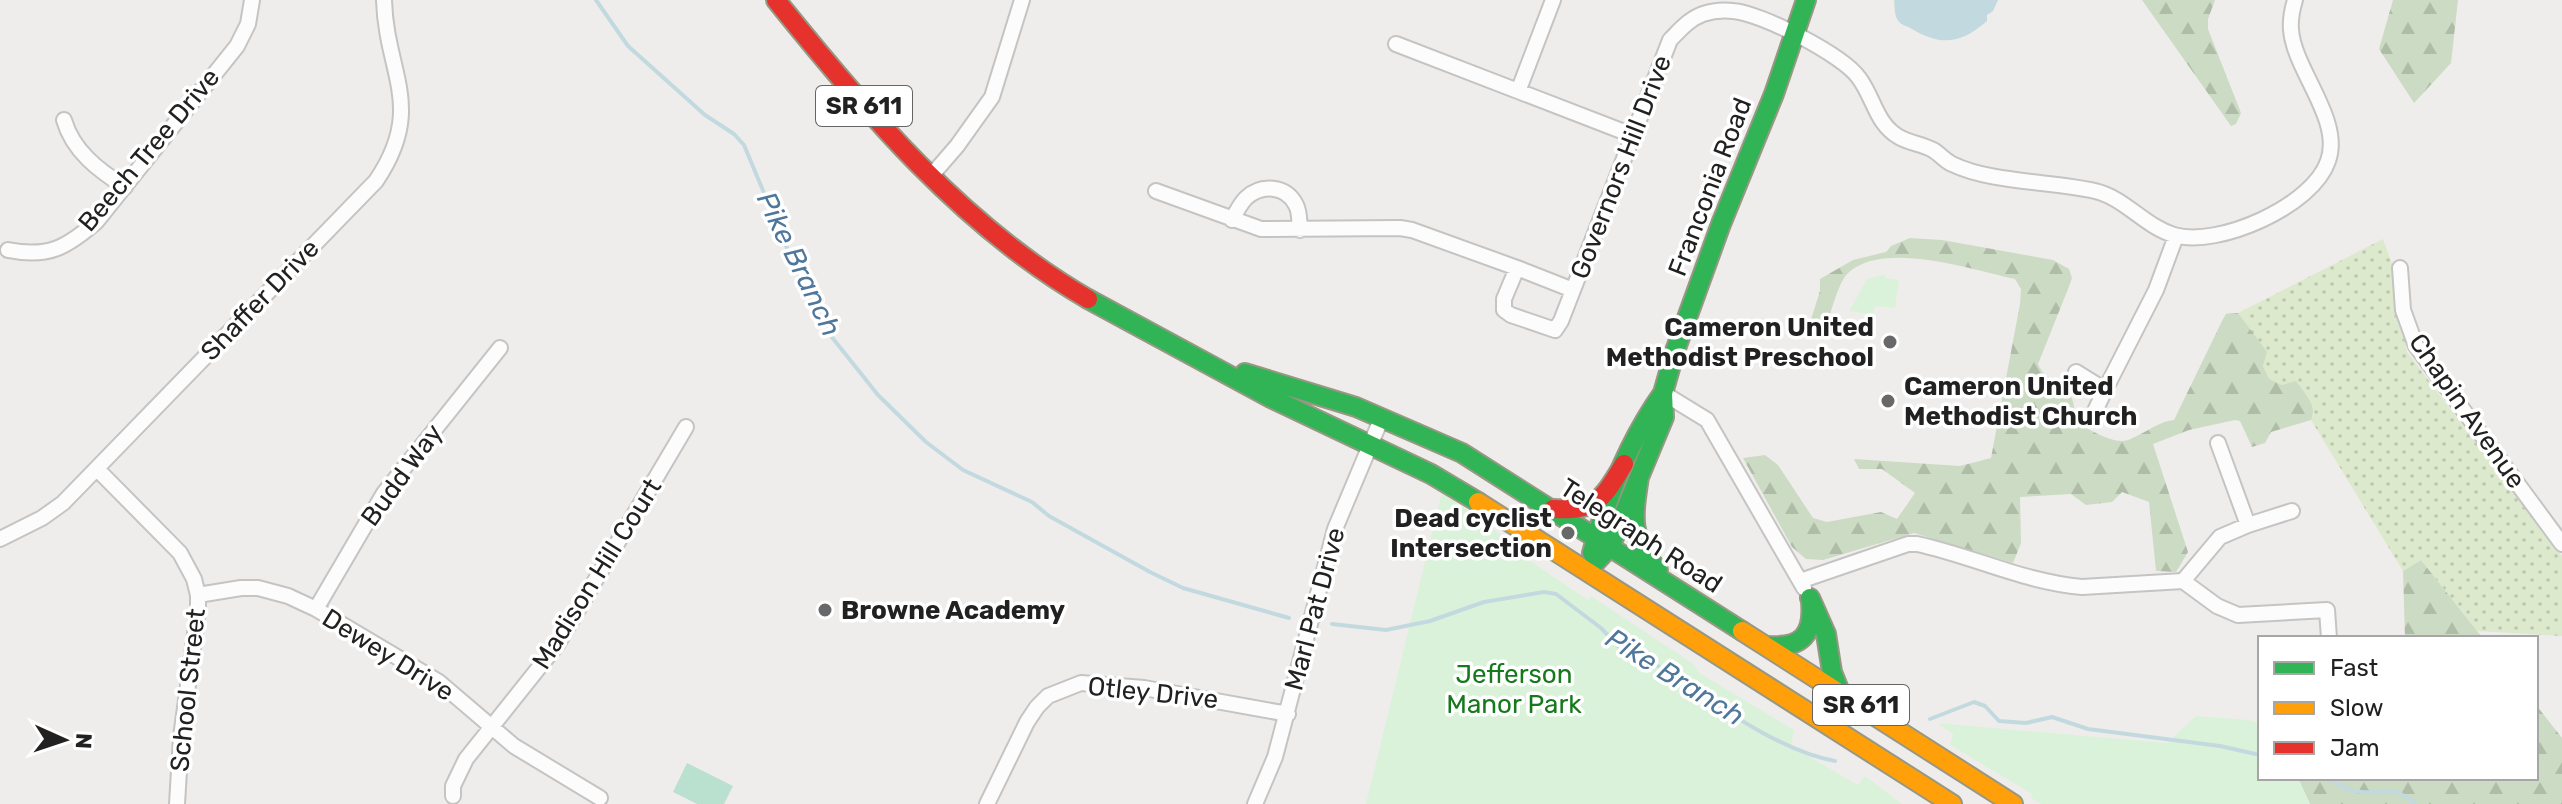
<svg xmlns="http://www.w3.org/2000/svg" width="2562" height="804" viewBox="0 0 2562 804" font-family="Rubik,sans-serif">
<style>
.grass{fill:url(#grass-dots)}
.forest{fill:url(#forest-firs)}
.park{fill:#dbf2da}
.pitch{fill:#bae1d0}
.water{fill:#c2dadf}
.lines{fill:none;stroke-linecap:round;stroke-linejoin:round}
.stream{stroke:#c2dadf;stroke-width:4}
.street-casing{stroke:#c5c4c3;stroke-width:18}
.fast-casing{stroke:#979884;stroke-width:22}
.slow-casing{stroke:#979884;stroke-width:22}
.jam-casing{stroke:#979884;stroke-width:22}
.street{stroke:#fdfcfc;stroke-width:14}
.fast{stroke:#30b455;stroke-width:18}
.slow{stroke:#ff9f0a;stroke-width:18}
.jam{stroke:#e5322d;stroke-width:18}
.poi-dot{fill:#696868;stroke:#fff;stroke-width:3}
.labels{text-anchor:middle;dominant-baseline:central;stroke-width:7;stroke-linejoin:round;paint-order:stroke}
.shield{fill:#fff;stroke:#646464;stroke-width:2}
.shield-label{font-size:24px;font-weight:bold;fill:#212121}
.street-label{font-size:26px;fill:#212121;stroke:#fff}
.poi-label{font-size:26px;font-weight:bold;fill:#212121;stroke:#fff;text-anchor:end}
.park-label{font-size:26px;fill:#16791b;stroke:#fff}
.water-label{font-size:28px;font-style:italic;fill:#4e779b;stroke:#fff}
</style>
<defs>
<pattern id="grass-dots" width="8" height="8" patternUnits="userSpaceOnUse" patternTransform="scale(2)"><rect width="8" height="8" fill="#dde9cd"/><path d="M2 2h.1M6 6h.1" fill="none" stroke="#bdc8b0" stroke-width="1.8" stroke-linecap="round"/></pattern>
<pattern id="forest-firs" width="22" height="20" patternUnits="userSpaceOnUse" patternTransform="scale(2)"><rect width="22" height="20" fill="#ccdbc3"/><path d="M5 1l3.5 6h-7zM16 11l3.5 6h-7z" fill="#afbca7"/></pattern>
</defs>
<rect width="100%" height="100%" fill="#efedeb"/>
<!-- grass -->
<path class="grass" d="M2383 239 2400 286 2407 352 2562 556V636L2477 631 2421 560 2403 571 2311 420 2314 413 2282 385 2269 380 2263 366 2266 352 2238 313Z"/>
<!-- forest -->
<path class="forest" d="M2142 0H2215L2208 19V29L2241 113 2236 124 2231 126Z
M2393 0H2458L2451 63 2414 103 2379 49Z
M1910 238 1942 240 2053 260 2069 269 2072 278 2068 289 2038 364C2047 387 2079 379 2074 422 2088 428 2107 441 2122 441 2135 441 2157 421 2174 420L2223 319 2226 314 2238 313 2267 352 2263 366 2269 379 2282 385 2296 381C2304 393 2318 405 2311 420L2271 432 2265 443 2252 447 2240 421 2235 420 2189 430 2153 444 2188 552 2176 572 2156 571 2149 502 2122 492 2112 502 2086 505 2071 494 2020 497 2021 543 2013 563 1914 533 1823 560 1806 559 1792 547 1743 458 1765 455 1778 465 1813 518 1827 522 1881 512 1897 519 1915 493 1882 469H1859L1854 459 1960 466 1991 458 2020 304 2021 289 2015 279C1973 270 1882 239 1847 274 1838 283 1830 317 1824 331L1816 334 1808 329 1820 291V279L1853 260 1886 252 1891 246Z
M2421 560 2477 631 2483 638H2405L2403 571Z
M2536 705 2562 738V804H2310L2298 778H2536Z"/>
<!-- park -->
<path class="park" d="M1885 274V278L1899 280 1895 308 1875 306 1873 315 1849 311 1867 279Z
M1442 492 1522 550 1520 554 1588 600 1591 596 1695 665 1698 672 1794 730 1791 746 1858 785 1865 776 1902 804H1366Z
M2196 716 2250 720 2260 724V778H2298L2310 804H2041L2031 798 2032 794 1950 745 1953 734 1937 723 2167 743Z"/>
<!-- pitch -->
<path class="pitch" d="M687 763 733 786 724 804H697L673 792Z"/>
<!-- water -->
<path class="water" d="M1894 0H1998L1993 11 1987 15V21C1962 43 1942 47 1912 29 1906 25 1901 26 1897 19 1894 13 1895 6 1894 0Z"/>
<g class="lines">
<!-- stream -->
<path class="stream" d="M596 0 628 46 705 115 734 134 744 145 800 279 831 336 878 395 926 442 963 470 1032 502 1049 516 1150 572 1183 588 1289 618
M1332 624 1386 630 1430 621 1484 602 1544 592 1556 594 1601 628 1621 649 1632 655 1642 656C1698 690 1772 750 1835 761
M1930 719 1974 702 1985 706 1999 721 2026 723 2052 717 2088 729 2220 746 2260 755
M2325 778C2337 783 2347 791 2361 792 2386 795 2391 783 2415 804"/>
<!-- street casing -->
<g class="street-casing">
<path id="street" d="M1396 44 1632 135
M1519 89 1553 0
M64 120C73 151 98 170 125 187
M931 176 957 146 992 97 1022 0
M1156 191 1261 229 1400 228 1412 230 1517 268 1504 299V310L1511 315 1555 330 1561 321 1670 40C1680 30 1689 19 1703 14 1712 11 1724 10 1733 11 1761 13 1843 55 1859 78 1874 98 1876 124 1899 137 1909 143 1922 144 1933 150 1940 154 1945 161 1952 164 1991 183 2052 181 2095 191 2125 198 2144 226 2174 235 2218 248 2313 206 2328 161 2343 120 2294 70 2291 30 2290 19 2292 10 2295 0
M1232 220C1236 212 1240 204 1246 198 1261 184 1286 185 1296 205 1300 212 1299 222 1300 230
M8 250C48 258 66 248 96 222L237 46 248 24 252 0
M1517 268 1573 290
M2400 268 2403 310 2416 346 2562 544
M2076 372 2105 390 2156 290 2176 236
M1663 393 1707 420 1804 588
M2094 413 2105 390
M2218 443 2248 525
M98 470 180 553 194 579 198 595V611L181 737 177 804
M0 539 42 518 63 503 376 181C426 107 386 74 384 0
M1800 581 1908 544H1917C1973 556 2024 582 2082 587L2183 581
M2183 581 2217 606 2238 615 2327 610 2329 638
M2183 581 2220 537 2248 525 2292 511
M198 595 241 588H258L288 596 316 609 439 682 514 746 600 798
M316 609 384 493 500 348
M453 796V786L466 759 557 645 686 427
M987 804 1027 722 1037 707 1048 696 1081 683 1144 688 1288 714
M1255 804 1275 757 1335 529 1382 417"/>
</g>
<!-- fast casing -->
<g class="fast-casing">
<path id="fast" d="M1088 299 1271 398 1431 474 1478 502
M1245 373 1356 407 1462 453 1742 631
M1639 477C1633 516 1629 539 1658 570
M1592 553C1607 496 1629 441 1663 393
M1588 570 1610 547 1664 417 1663 393 1675 351 1721 224 1774 94 1806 0
M1810 598 1826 634 1832 672 1840 692
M1768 646C1802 648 1814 635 1811 601"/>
</g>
<!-- slow casing -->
<g class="slow-casing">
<path id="slow" d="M1478 502 1952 804
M1742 631 2013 804"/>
</g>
<!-- jam casing -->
<g class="jam-casing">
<path id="jam" d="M776 0C866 112 963 227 1088 299
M1553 509C1597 512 1603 498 1624 464"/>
</g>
<!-- street -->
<use href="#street" class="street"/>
<!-- fast -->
<use href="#fast" class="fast"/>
<!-- slow -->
<use href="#slow" class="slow"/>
<!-- jam -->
<use href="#jam" class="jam"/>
</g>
<!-- markers -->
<g class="poi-dot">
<circle cx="1890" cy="342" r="8"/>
<circle cx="1888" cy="401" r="8"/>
<circle cx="1568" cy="533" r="8"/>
<circle cx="825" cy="610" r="8"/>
</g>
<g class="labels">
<!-- shield labels -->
<g class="shield">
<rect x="816" y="86" width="96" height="40" rx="6"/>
<rect x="1813" y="685" width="96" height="40" rx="6"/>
</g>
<g class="shield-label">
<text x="864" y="106">SR 611</text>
<text x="1861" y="705">SR 611</text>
</g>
<!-- street labels -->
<g class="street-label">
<text transform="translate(149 150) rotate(-50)">Beech Tree Drive</text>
<text transform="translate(1621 167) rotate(-69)">Governors Hill Drive</text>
<text transform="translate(1710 187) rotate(-69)">Franconia Road</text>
<text transform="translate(260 300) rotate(-46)">Shaffer Drive</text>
<text transform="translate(2467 411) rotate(55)">Chapin Avenue</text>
<text transform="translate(402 475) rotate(-54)">Budd Way</text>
<text transform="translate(1641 536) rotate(33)">Telegraph Road</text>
<text transform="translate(597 574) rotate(-58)">Madison Hill Court</text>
<text transform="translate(1315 609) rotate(-75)">Marl Pat Drive</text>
<text transform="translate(388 655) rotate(32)">Dewey Drive</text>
<text transform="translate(188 690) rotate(-84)">School Street</text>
<text transform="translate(1153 693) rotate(6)">Otley Drive</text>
</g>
<!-- poi labels -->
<g class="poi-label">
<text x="1874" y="327">Cameron United<tspan x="1874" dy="30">Methodist Preschool</tspan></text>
<text x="1904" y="386" text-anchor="start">Cameron United<tspan x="1904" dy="30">Methodist Church</tspan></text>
<text x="1552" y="518">Dead cyclist<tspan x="1552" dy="30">Intersection</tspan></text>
<text x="841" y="610" text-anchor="start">Browne Academy</text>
</g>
<!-- park labels -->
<g class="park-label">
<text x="1514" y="674">Jefferson<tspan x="1514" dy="30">Manor Park</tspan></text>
</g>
<!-- water labels -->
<g class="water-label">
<text transform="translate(799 264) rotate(64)">Pike Branch</text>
<text transform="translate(1675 677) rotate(32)">Pike Branch</text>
</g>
</g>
<!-- legend -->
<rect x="2258" y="636" width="280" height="144" fill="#ffffff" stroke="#a6a6a6" stroke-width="2"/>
<rect x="2274" y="662" width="40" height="12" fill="#30b455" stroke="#a6a6a6" stroke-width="2"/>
<text x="2330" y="676" font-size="24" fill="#212121">Fast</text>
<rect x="2274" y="702" width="40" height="12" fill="#ff9f0a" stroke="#a6a6a6" stroke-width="2"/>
<text x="2330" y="716" font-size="24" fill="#212121">Slow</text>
<rect x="2274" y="742" width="40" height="12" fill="#e5322d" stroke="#a6a6a6" stroke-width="2"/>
<text x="2330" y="756" font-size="24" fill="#212121">Jam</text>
<!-- north arrow -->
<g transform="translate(64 740) rotate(93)" stroke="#ffffff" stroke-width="6" paint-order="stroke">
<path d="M0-6L14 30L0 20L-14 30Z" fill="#212121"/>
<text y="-12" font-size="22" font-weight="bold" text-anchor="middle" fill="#212121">N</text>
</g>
</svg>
